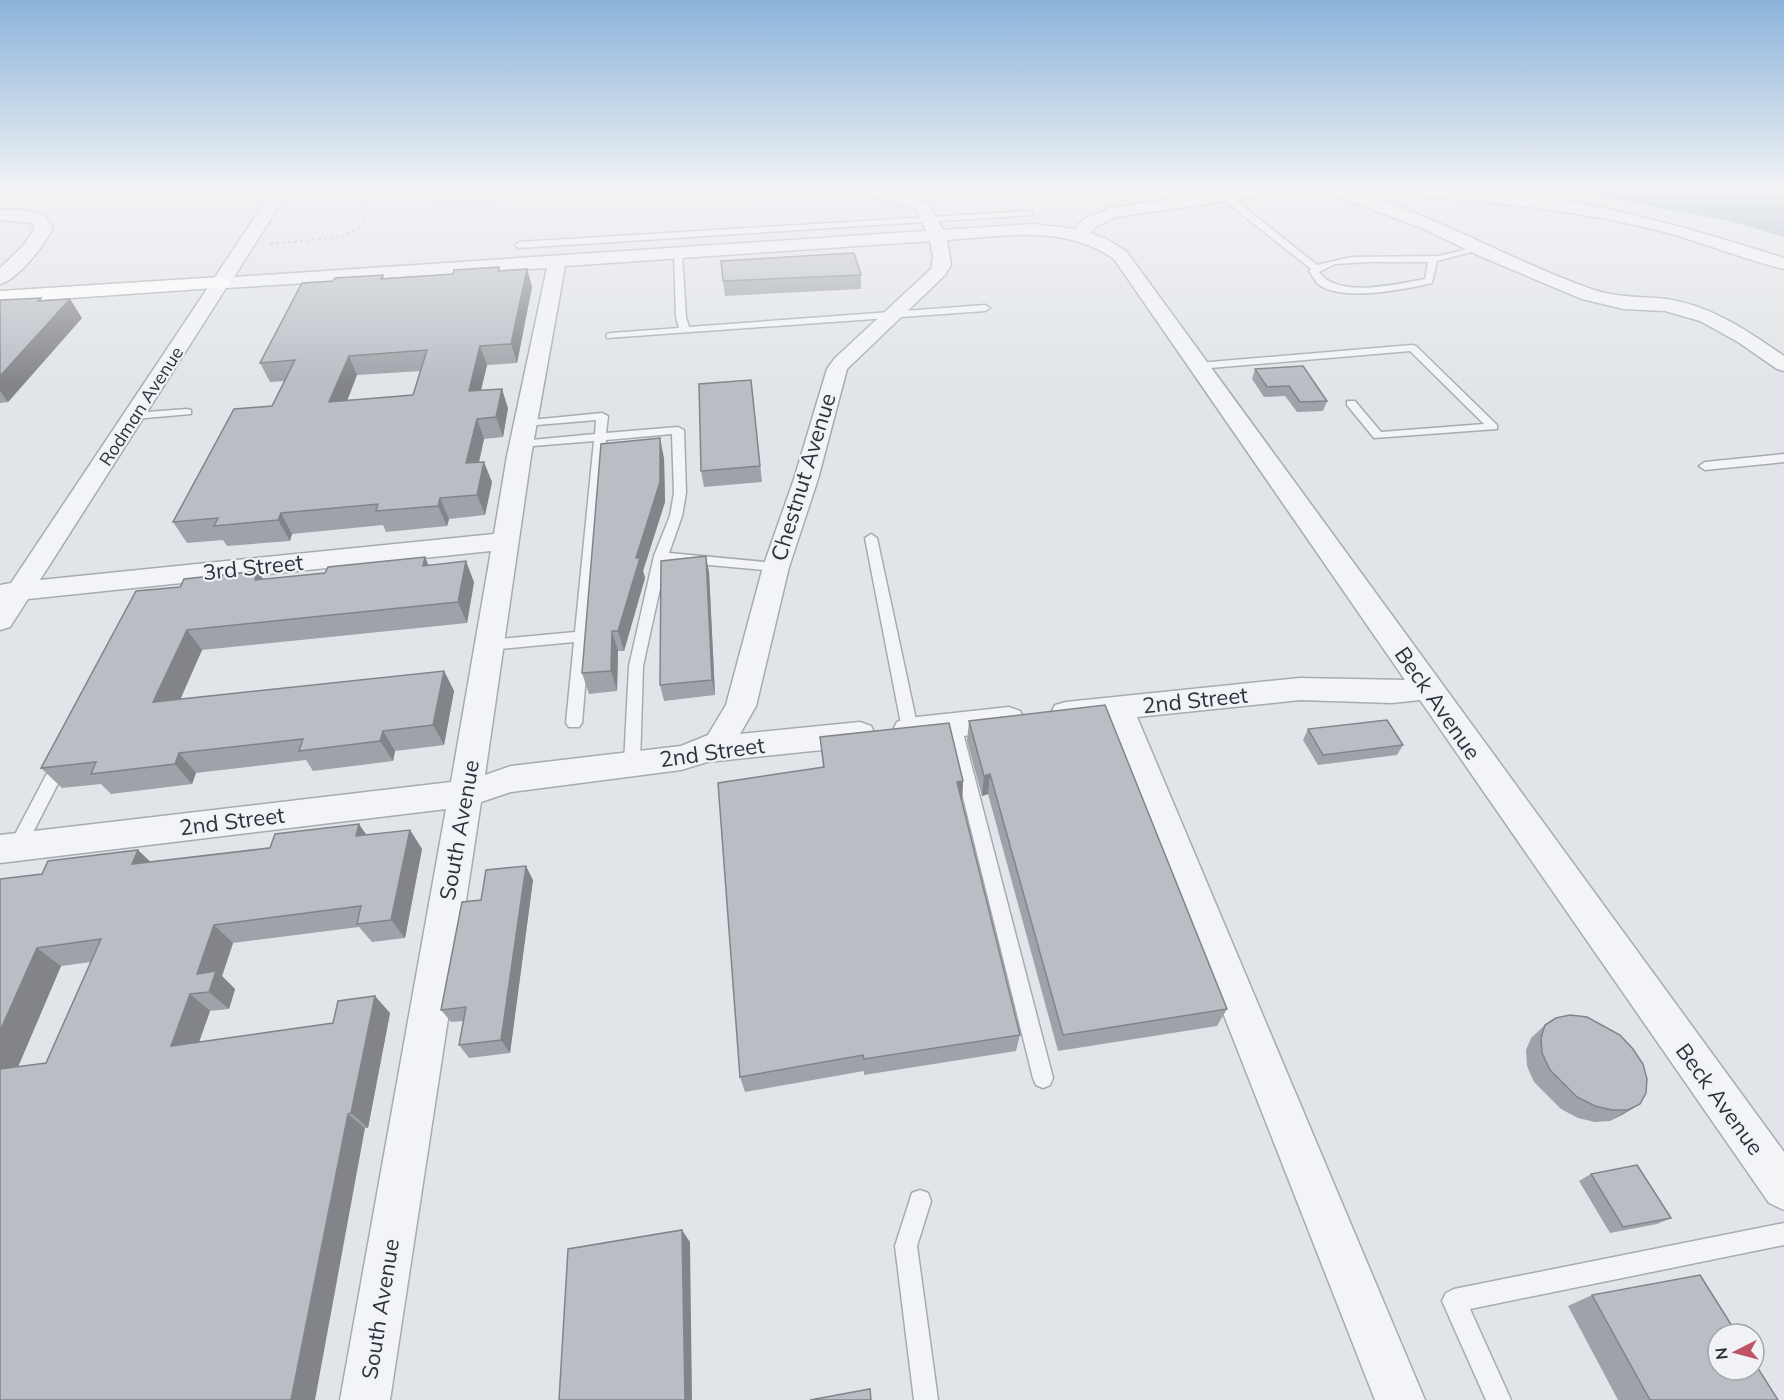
<svg xmlns="http://www.w3.org/2000/svg" width="1784" height="1400" viewBox="0 0 1784 1400" font-family="Mulish,sans-serif">
<style>
.green{fill:#c7d1c3}
.water{fill:#a0b2c4}
.lines{fill:none;stroke-linecap:round;stroke-linejoin:round}
.lane-casing{stroke:#a7abb1;stroke-width:3}
.street-casing{stroke:#a7abb1;stroke-width:3}
.secondary-casing{stroke:#a7abb1;stroke-width:3}
.path{stroke:#b7babf;stroke-width:2;stroke-dasharray:3 3;stroke-linecap:butt}
.lane{fill:#f3f4f7;fill-rule:evenodd}
.street{fill:#f3f4f7;fill-rule:evenodd}
.secondary{fill:#fff;fill-rule:evenodd}
.wall{fill:#9fa3a9;fill-rule:evenodd}
.shaded-wall{fill:#828489}
.building{fill:#b9bdc4;stroke:#828489;stroke-width:1.5;fill-rule:evenodd}
.labels{text-anchor:middle;dominant-baseline:central;stroke-width:4.5;stroke-linejoin:round;paint-order:stroke}
.far-street-label{font-size:18px;fill:#2b323d;stroke:#f0f2f5}
.street-label{font-size:22px;fill:#2b323d;stroke:#f0f2f5}
</style>
<rect width="100%" height="100%" fill="#e1e4e8"/>
<!-- green -->
<path class="green" d="M392 190H511L507 201C469 202 426 209 392 190Z"/>
<!-- water -->
<path class="water" d="M1565 190H1784V237L1729 221Z"/>
<g class="lines">
<!-- lane casing -->
<g class="lane-casing">
<path id="lane" d="M1220 193H1226L1238 202 1317 265 1351 257 1439 256 1479 246 1483 249 1437 261 1432 283C1406 289 1339 303 1317 283 1314 280 1312 274 1309 271L1311 269 1220 197ZM1369 262H1428L1425 279C1397 284 1338 299 1319 272L1335 264Z
M1029 211 1033 213 1032 215 519 248 515 245 519 242Z
M678 250 682 253 686 317 689 327 985 305 990 308 985 311 607 338V334L611 333 679 328 676 317 674 253Z
M1412 345 1416 346 1497 425V429L1374 438 1347 405V401H1355L1381 432 1484 424 1410 351 1198 369 1193 366 1198 363Z
M187 409 191 410V414L134 419 128 416 134 413Z
M602 413 608 416 606 433 678 427 684 430 686 493 682 516 669 553 776 563 783 567 776 571 666 561 643 666 640 764 638 768 632 770 626 768 624 764 629 666 654 556 670 516 674 493 672 434 606 440 582 723 579 727H569L566 723 574 642 489 650 482 645 489 640 575 632 594 441 521 447 515 444 521 441 595 434 596 420 525 426 519 423 521 421Z
M1784 454V462L1705 470 1699 466 1705 462Z
M871 534 877 538 918 729 915 733H905L902 729 865 538Z
M953 719 958 721 961 725 1053 1078 1050 1085 1043 1088 1036 1085 1033 1078 945 725 948 721Z
M61 756 67 758 69 762 23 852 17 854 11 852 8 847 11 842 55 758Z
M920 1190 928 1193 931 1201 917 1246 938 1400H914L895 1246 912 1193Z
M1784 1223V1245L1470 1309 1511 1400H1486L1442 1301 1446 1293 1454 1289Z"/>
</g>
<!-- street casing -->
<g class="street-casing">
<path id="street" d="M273 190H289L234 277 926 231 916 209 892 201 859 193 857 190H889L928 203 943 230 1033 224 1075 229 1084 219 1111 208 1233 190H1277L1269 195 1115 217 1096 227 1090 233 1106 239 1126 251 1784 1152V1210L1769 1203 1420 700 1392 703 1300 700 1137 717 1425 1400H1375L1108 720 1066 724 1055 721 1051 713 1055 705 1066 702 1300 678 1405 680 1114 259C1064 224 1004 236 947 240L951 265 945 275 847 369 818 479 789 567 756 706 740 734 860 722 871 726 875 734 871 742 860 746 707 762 681 770 511 792 481 802 390 1400H340L446 809 0 863V835L451 782 491 551 28 599 10 627 0 630V585L11 583ZM930 241 933 257 931 269 835 358 827 369 794 479 763 567 726 705 708 735 681 746 511 766 485 775 531 456 565 266ZM547 268 507 456 494 534 40 580 226 288Z
M1326 190C1357 190 1373 198 1401 208 1466 232 1527 267 1594 290 1618 298 1641 296 1666 299 1710 305 1748 331 1784 356V371L1777 369 1738 342 1700 321 1665 311 1624 309 1582 299 1482 257 1422 228 1328 193Z
M1394 190C1420 190 1446 189 1472 190 1579 196 1683 226 1784 258V269C1742 259 1703 242 1661 231 1576 210 1489 201 1402 195Z
M0 210H21L44 215 53 228C44 245 19 279 0 284V268L24 245 35 228 32 223 0 220Z
M1009 707 1020 711 1024 719 1020 727 1009 731 908 742 897 738 893 730 897 722 908 718Z"/>
</g>
<!-- secondary casing -->
<g class="secondary-casing">
<path id="secondary" d="M221 277 228 279 231 283 228 287 0 303V291Z"/>
</g>
<!-- path -->
<path class="path" d="M270 244 341 237 362 226C368 209 362 198 347 190"/>
<!-- lane -->
<use href="#lane" class="lane"/>
<!-- street -->
<use href="#street" class="street"/>
<!-- secondary -->
<use href="#secondary" class="secondary"/>
</g>
<!-- wall -->
<path class="wall" d="M499 267 500 270 527 269 532 287 517 363 487 365 481 390 508 408 503 437 484 439 479 462 492 482 485 515 449 519 447 526 386 532 383 525 292 534 290 541 227 546 223 540 187 543 173 522 272 406 284 381 270 382 260 363 333 281 383 275 384 278 453 274ZM421 371 413 395 347 400 357 375Z
M861 275V289L725 296 723 281Z
M41 298 42 301 82 318 8 402 0 403V300Z
M1255 369 1327 401 1323 411 1297 412 1285 396 1264 397 1252 379Z
M751 380 762 482 704 487 701 471Z
M664 458 665 502 643 571 645 578 624 651H618L617 691 589 694 582 673Z
M428 565 474 582 467 623 202 650 180 699 444 671 454 691 444 745 395 751 393 761 313 771 306 760 196 773 192 784 111 794 101 784 62 788 41 768 180 587Z
M709 572 715 695 664 701 660 685Z
M969 721 1227 1009 1217 1026 1058 1051 988 794 982 796 967 741Z
M1308 729 1403 745 1397 755 1318 765 1303 740Z
M820 737 963 781 962 801 1020 1035 1016 1051 864 1075V1071L745 1092 740 1077 823 767Z
M410 830 422 849 405 938 372 942 359 927 233 943 222 976 235 989 229 1009 210 1011 199 1042 333 1023 390 1013 368 1128H365L0 1400V879L151 862ZM91 962 46 1063 18 1067 61 966Z
M533 880 510 1053 469 1058 459 1045 463 1021 451 1022 441 1010 481 900Z
M1545 1025 1640 1104 1610 1121 1595 1122 1578 1118 1561 1109 1534 1082 1527 1066 1526 1050 1531 1038Z
M1591 1174 1671 1218 1657 1224 1610 1233 1579 1181Z
M1592 1295 1778 1400H1618L1568 1306Z"/>
<!-- shaded-wall -->
<path class="shaded-wall" d="M527 269 532 287 517 363 511 344Z
M70 299 82 318 8 402 0 391V376Z
M480 346 487 365 476 411 469 391Z
M349 356 357 375 339 422 329 402Z
M502 389 508 408 503 437 496 417Z
M477 419 484 439 474 484 466 463Z
M660 438 664 458 665 502 643 571 645 578 624 651 618 631 636 558Z
M484 462 492 482 485 515 477 495Z
M440 498 449 519 447 526 438 506Z
M281 513 292 534 290 541 278 520Z
M706 556 709 572 715 695 712 680Z
M425 557 434 578 423 566Z
M466 561 474 582 467 623 458 602Z
M258 571 271 592 255 580Z
M187 630 202 650 170 723 153 702Z
M612 631 618 651 617 691 611 671Z
M444 671 454 691 444 745 433 725Z
M383 731 395 751 393 761 380 741Z
M179 753 196 773 192 784 175 764Z
M990 774 988 794 982 796 984 776Z
M963 781 962 801 957 782Z
M359 824 372 843 356 836Z
M410 830 422 849 405 938 391 920Z
M138 850 158 869 132 864Z
M526 866 533 880 510 1053 501 1040Z
M214 925 233 943 222 976 235 989 229 1009 209 992 197 974Z
M37 948 61 966 9 1088 0 1083V1031Z
M190 994 210 1011 192 1062 171 1046Z
M375 996 390 1013 368 1128 351 1113Z
M1640 1104 1622 1115 1610 1121 1628 1110Z
M348 1114 365 1128 315 1400H291Z
M682 1230 690 1242 692 1400H685Z"/>
<!-- building -->
<path class="building" d="M854 253 861 275 723 281 721 261Z
M499 267 498 271 527 269 511 344 480 346 469 391 502 389 496 417 477 419 466 463 484 462 477 495 440 498 438 506 376 511 378 504 281 513 278 520 214 526 218 518 173 522 234 409 272 406 295 360 260 363 302 283 333 281 335 278 383 275 381 279 453 274 454 270ZM427 350 413 395 329 402 349 356Z
M41 298 38 301 70 299 0 376V300Z
M1303 366 1327 401 1300 402 1289 386 1267 387 1255 369Z
M751 380 760 466 701 471 699 384Z
M660 438V482L636 558H640L618 631H612L611 671 582 673 601 444Z
M706 556 712 680 660 685 661 561Z
M425 557 423 566 466 561 458 602 187 630 153 702 444 671 433 725 383 731 380 741 299 751 303 739 179 753 175 764 91 774 96 762 41 768 136 591 180 587 184 579 258 571 255 580 325 573 328 567Z
M1105 705 1227 1009 1063 1035 990 774 984 776 969 721Z
M1387 720 1403 745 1323 755 1308 729Z
M949 723 963 781 957 782 1020 1035 864 1059 863 1055 740 1077 718 783 824 767 820 737Z
M359 824 356 836 410 830 391 920 357 924 361 906 214 925 197 974 216 971 209 992 190 994 171 1046 333 1023 338 1001 375 996 351 1113 348 1114 291 1400H0V1069L46 1063 101 939 37 948 0 1031V879L42 874 48 861 138 850 132 864 270 848 275 834Z
M526 866 501 1040 459 1045 466 1007 441 1010 462 902 481 900 486 870Z
M1570 1015 1587 1017 1620 1035 1633 1049 1643 1064 1647 1079 1646 1093 1640 1104 1628 1110H1612L1595 1106 1577 1097 1550 1070 1542 1053 1541 1038 1545 1025 1556 1018Z
M1637 1165 1671 1218 1623 1227 1591 1174Z
M682 1230 685 1400H559L568 1249Z
M1700 1275 1737 1334H1718V1370H1754V1362L1778 1400H1650L1592 1295Z
M870 1389 871 1400H810Z"/>
<!-- sky -->
<linearGradient id="sky" x2="0" y2="1"><stop stop-color="#8bb3da"/><stop offset="0.49" stop-color="#f2f3f5"/><stop offset="1" stop-color="#f2f3f5" stop-opacity="0"/></linearGradient>
<rect width="1784" height="386" fill="url(#sky)"/>
<g class="labels">
<!-- far-street labels -->
<g class="far-street-label">
<text transform="translate(141 406) rotate(-57)">Rodman Avenue</text>
</g>
<!-- street labels -->
<g class="street-label">
<text transform="translate(803 477) rotate(-73)">Chestnut Avenue</text>
<text transform="translate(253 567) rotate(-6)">3rd Street</text>
<text transform="translate(1195 700) rotate(-6)">2nd Street</text>
<text transform="translate(1438 703) rotate(55)">Beck Avenue</text>
<text transform="translate(712 752) rotate(-8)">2nd Street</text>
<text transform="translate(232 821) rotate(-7)">2nd Street</text>
<text transform="translate(459 830) rotate(-80)">South Avenue</text>
<text transform="translate(1720 1099) rotate(54)">Beck Avenue</text>
<text transform="translate(380 1309) rotate(-81)">South Avenue</text>
</g>
</g>
<!-- north arrow -->
<g transform="translate(1736 1352) rotate(264)"><circle r="28" fill="#f0f2f5" stroke="#a1a5ab" stroke-width="1.5"/>
<path d="M0-4.5L10 22L0 15L-10 22Z" fill="#be5466"/>
<text y="-9" font-size="16" font-weight="bold" text-anchor="middle" fill="#2b323d">N</text>
</g>
</svg>
